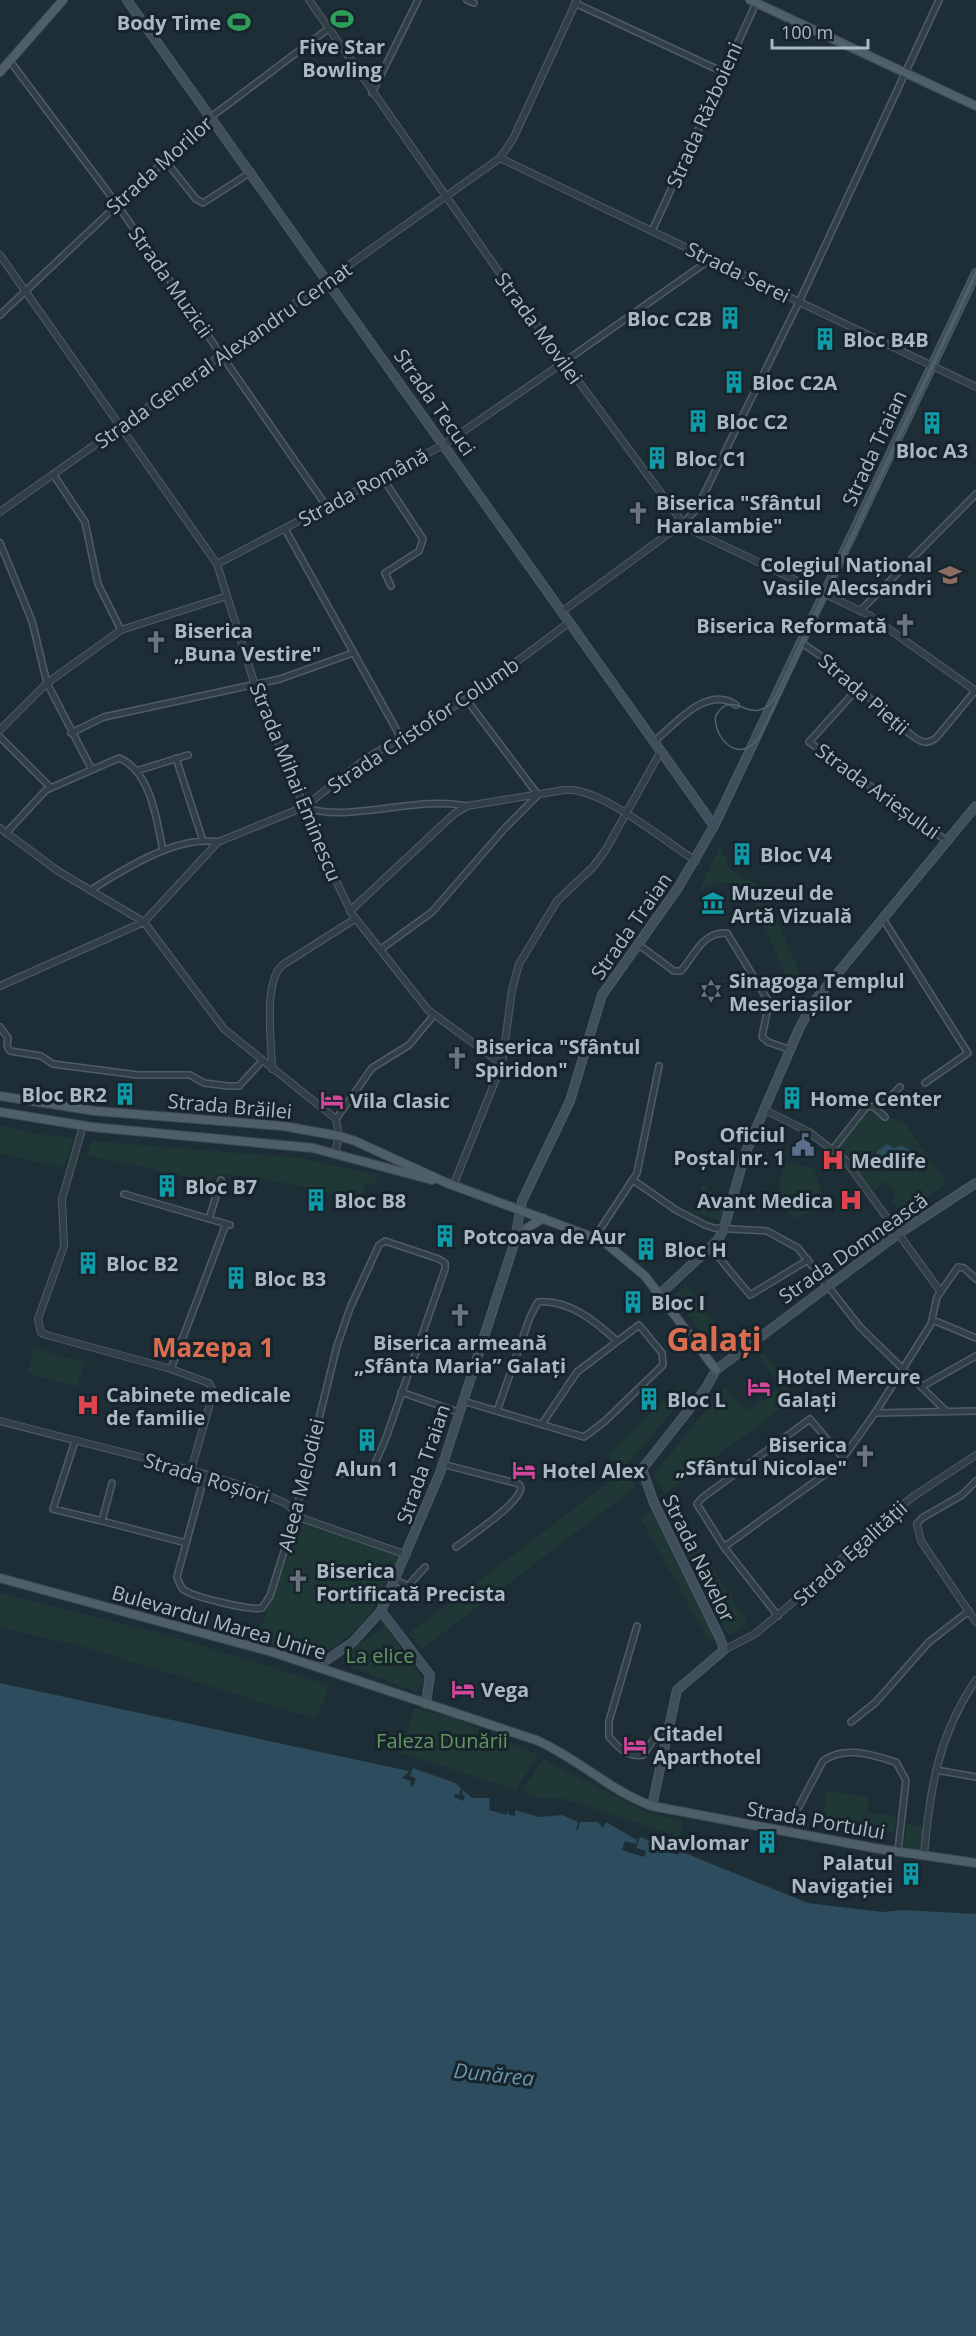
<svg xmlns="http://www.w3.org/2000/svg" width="976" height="2336" viewBox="0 0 976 2336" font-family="'Open Sans',sans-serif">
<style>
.green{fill:#1f3835}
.water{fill:#2d4c5d}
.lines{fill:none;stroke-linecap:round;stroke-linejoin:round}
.minor-casing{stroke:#4e5d66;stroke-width:8}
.tertiary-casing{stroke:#4e5d66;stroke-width:8}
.secondary-casing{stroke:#4e5d66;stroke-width:10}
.primary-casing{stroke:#3d4b54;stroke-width:10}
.minor{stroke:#313f47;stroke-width:5}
.tertiary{stroke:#313f47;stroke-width:6}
.secondary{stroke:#3f4f5b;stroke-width:8}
.primary{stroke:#4f5f68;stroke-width:8}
.tram{stroke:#52646f;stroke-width:1.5}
.labels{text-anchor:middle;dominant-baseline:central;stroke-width:6;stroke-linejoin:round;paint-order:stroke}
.poi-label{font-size:20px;font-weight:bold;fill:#aabac5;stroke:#17242b;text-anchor:start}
.street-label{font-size:20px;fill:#aabac5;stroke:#17242b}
.park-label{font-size:20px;fill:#619662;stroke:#17242b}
.water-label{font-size:21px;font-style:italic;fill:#6894ab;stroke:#17242b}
.district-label{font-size:26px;font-weight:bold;fill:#da6d50;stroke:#17242b}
.town-label{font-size:32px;font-weight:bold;fill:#da6d50;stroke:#17242b}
</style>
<rect width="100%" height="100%" fill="#1e2e37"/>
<!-- green -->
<path class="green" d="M720 846C725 857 729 872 741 877 750 881 755 882 762 889L801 974 789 982 751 896C734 876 720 882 699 891Z
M870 1106 887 1117 904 1122 947 1184 901 1214 891 1201 896 1197 886 1181 874 1190 835 1149Z
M0 1125 43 1135 73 1138 64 1168 0 1153Z
M92 1141 299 1158 378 1175 375 1185 366 1183 362 1200 256 1177 215 1174 212 1182 87 1155Z
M784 1161 814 1169 826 1203 797 1219 776 1204Z
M703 1184 716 1197 726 1202 722 1221 693 1212Z
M687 1284 724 1337 710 1346 675 1295Z
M34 1348 84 1362 77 1387 27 1373Z
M762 1349 796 1398 790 1401 757 1353Z
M680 1385 688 1393 621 1471 608 1454Z
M725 1386 746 1412 777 1390 787 1404 665 1494 653 1476Z
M624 1471 636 1487 422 1649 409 1633Z
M653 1510 716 1639 710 1643 641 1519Z
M679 1519 747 1621 729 1636 672 1524Z
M302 1522 400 1556C380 1602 363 1634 316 1657L256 1639Z
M0 1593 177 1638 328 1685 327 1694 315 1719 78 1645 0 1628Z
M385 1626 424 1681 416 1692 351 1667 347 1652Z
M415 1708 454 1718 538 1755 516 1790 399 1752Z
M543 1759 649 1813 683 1821 680 1837 561 1798 542 1799 522 1791Z
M827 1791 869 1797 868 1813 896 1816 894 1833 822 1820Z
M907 1824 924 1826 921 1851 903 1848Z"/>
<!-- water -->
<path class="water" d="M887 1144 894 1148 901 1146 909 1149 913 1159 908 1163 896 1155 888 1162H880L876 1157 877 1151Z
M0 1683 409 1771 402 1778 411 1781 410 1785 413 1787 416 1778 410 1776 413 1768 455 1783 461 1788 459 1795 455 1793 454 1797 463 1801 465 1796 462 1794 463 1790 472 1798H490L489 1810 506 1815 508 1811 509 1815 515 1816V1810L539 1817 562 1815 578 1822 576 1830H578L580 1822H598L603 1828 606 1822 637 1840 636 1844 625 1841 622 1850 644 1857 646 1851 636 1848 640 1837 656 1843V1847L678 1855 680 1851 808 1903 882 1912 903 1910 976 1914V2336H0Z"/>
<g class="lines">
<!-- minor casing -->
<g class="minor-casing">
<path id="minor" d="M467 0 474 3
M575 3 723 72
M10 61 116 203 327 507
M372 93 418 0
M164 159 196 199 203 203 251 172
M652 231 757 1
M0 315 211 117 328 29
M564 362 711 259
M53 474 85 522 98 584 121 630
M382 477 423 539 419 551 385 573 391 586
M683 523 696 510 799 302 939 0
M285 529 401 738
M0 543 32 621 47 683 91 768
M860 611 976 494
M802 643 828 661 910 734C920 742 927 746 937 737L975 691
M858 688 809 742 947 841
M71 733 104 717 280 679 353 653
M0 737 50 787
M655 741C676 723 707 685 736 705
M176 758 203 841
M136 771 188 755
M304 807C348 824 415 795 467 806
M6 833 46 790 119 758C151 771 157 821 163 851
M91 890C124 869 177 835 218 842
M883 919 968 1053 925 1083
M639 945 674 971H681C694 956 703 931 727 933L769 1002 762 1037 768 1042 791 1050
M381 949 432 912 505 828 538 795 466 699
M0 1027 8 1038 7 1046 10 1051 41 1056 53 1064 138 1075H190L204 1083 228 1086H239L262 1061
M882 1105 900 1087
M336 1119 372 1068 409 1045 434 1015
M833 1149 867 1106 874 1107 885 1117
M633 1180 676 1210 705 1225 714 1228 767 1231 798 1248 860 1327 947 1412
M124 1194 230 1225
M209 1219 221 1180
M595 1237 637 1173 659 1066
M711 1248 750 1295 808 1260
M933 1320 976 1338
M171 1369 226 1224
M921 1387 976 1356
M401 1392 458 1412
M463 1401 584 1437 604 1422 663 1365 662 1353 639 1325 577 1372 542 1424
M497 1411 530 1317 538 1302C569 1299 596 1322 617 1341
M875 1413 976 1411
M75 1441 53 1509 102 1521 112 1483
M442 1464 519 1484 521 1488C518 1505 470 1536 456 1547
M205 1474 177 1577C179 1582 180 1587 184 1590 194 1597 251 1611 262 1608L270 1596 293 1523 337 1346 350 1308 379 1245 385 1241 439 1259 445 1263V1269L386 1438 373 1468 365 1475 343 1474
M102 1521 186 1543
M917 1524 922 1518 962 1495 976 1481
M724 1547 838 1465 875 1413 931 1324 937 1297 958 1267 964 1268 976 1279
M395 1580 408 1586 425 1567
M778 1616 724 1547 697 1504 702 1498 810 1419 843 1458
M637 1626 609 1721V1737C619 1747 627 1758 643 1755L654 1739 665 1740
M851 1722 875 1703 929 1642 969 1611
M936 1770 976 1777
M786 1831 823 1761C845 1745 872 1755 896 1762L906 1780 898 1851"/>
</g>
<!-- tertiary casing -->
<g class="tertiary-casing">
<path id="tertiary" d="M309 0 515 295 683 523 695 532 869 615 976 691
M500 158 976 387
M0 255 217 564 255 685 325 858 352 914 428 1010 502 1064
M0 512 500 158 513 139 577 0
M217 564 445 444 564 362
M563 611 683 523
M0 730 47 683 121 630 227 596
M0 828 58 871 144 922 224 1029 336 1119 339 1136 335 1153
M350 911 454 814 467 806 564 790C600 786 664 841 696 861
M0 986 144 922 218 842 304 807 367 758 466 699 570 622
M272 1069C272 1044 262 979 284 964L355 919
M765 1110 809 1132 845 1160 940 1291
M83 1126 62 1199 64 1246 38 1319 41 1333 50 1336 171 1369 209 1383 213 1391 211 1400 191 1470
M453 1186 502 1064 512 990 519 964 557 901 593 867 605 851 661 751
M0 1421 191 1470 250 1488 285 1503 304 1519 407 1555
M917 1524 921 1541 976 1622
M724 1650 755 1634 816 1583 884 1519 914 1496 976 1455
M924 1855C930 1789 938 1735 976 1680"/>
</g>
<!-- secondary casing -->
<g class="secondary-casing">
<path id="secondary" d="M127 0 714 826
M660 1294 718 1240 724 1228 745 1154 799 1029 813 1003 976 806
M381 1611 430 1675 426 1704
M318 1666 353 1642 381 1611 440 1473 514 1244 522 1201 570 1101 602 995 678 888 714 826 976 273
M652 1806 677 1690 724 1650 720 1638 654 1503 642 1469 706 1388 716 1370 898 1234 976 1183"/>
</g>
<!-- primary casing -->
<g class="primary-casing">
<path id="primary" d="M750 0 976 106
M0 72 63 0
M0 1096 95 1111 283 1126 339 1136 355 1141 447 1183 603 1241 645 1276 716 1370
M0 1112 92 1127 313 1148 432 1180
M514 1244 527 1228 543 1218
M0 1578 272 1652 536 1740C578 1758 610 1791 652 1806L874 1848 976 1863"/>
</g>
<!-- minor -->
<use href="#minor" class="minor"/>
<!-- tertiary -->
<use href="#tertiary" class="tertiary"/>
<!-- secondary -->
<use href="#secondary" class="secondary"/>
<!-- primary -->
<use href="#primary" class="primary"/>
<!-- tram -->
<path class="tram" d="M748 0 976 107
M976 271 775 698C750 731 735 685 716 715 712 730 729 756 747 748 759 743 764 727 769 717L976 275"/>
</g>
<!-- icons -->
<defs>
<g id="stadium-bare" transform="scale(1.8)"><path d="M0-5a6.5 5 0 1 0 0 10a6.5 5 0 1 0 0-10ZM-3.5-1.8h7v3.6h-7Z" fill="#2e9e5b" stroke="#17242b" stroke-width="2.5" paint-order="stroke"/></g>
<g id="building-bare" transform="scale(1.8)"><path d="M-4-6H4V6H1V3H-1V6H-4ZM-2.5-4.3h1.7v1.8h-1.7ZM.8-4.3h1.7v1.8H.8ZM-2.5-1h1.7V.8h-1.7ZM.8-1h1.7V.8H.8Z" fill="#0f9aa8" stroke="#17242b" stroke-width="2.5" paint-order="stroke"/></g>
<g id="church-bare" transform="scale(1.8)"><path d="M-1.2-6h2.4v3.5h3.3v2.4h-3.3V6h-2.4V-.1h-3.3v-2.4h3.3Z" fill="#6b7280" stroke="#17242b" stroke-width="2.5" paint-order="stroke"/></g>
<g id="university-bare" transform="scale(1.8)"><path d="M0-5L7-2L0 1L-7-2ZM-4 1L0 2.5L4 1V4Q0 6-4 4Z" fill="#8d6e63" stroke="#17242b" stroke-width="2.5" paint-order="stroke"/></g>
<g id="museum-bare" transform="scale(1.8)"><path d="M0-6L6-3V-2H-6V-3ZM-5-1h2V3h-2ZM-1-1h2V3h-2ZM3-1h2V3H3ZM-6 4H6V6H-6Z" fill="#0f9aa8" stroke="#17242b" stroke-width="2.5" paint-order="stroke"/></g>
<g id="synagogue-bare" transform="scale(1.8)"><path d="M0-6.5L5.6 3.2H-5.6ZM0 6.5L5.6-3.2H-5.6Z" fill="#6b7280" stroke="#17242b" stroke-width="2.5" paint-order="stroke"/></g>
<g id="hotel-bare" transform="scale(1.8)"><path d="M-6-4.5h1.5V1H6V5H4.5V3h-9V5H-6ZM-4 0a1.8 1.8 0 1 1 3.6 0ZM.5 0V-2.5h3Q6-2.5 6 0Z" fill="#d1479c" stroke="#17242b" stroke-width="2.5" paint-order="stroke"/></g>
<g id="civic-bare" transform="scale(1.8)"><path d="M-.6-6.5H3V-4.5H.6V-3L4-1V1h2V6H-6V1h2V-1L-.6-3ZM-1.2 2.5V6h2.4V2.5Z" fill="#5c6f8a" stroke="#17242b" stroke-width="2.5" paint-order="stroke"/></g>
<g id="hospital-bare" transform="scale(1.8)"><path d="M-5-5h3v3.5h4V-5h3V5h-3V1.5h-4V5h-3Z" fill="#e0444e" stroke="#17242b" stroke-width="2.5" paint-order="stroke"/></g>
</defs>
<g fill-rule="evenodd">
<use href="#stadium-bare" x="342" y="19"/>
<use href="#stadium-bare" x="239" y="22"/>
<use href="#building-bare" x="730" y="318"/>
<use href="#building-bare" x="825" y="339"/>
<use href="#building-bare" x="734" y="382"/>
<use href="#building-bare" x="698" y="421"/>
<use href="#building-bare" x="932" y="423"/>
<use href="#building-bare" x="657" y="458"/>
<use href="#church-bare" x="638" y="513"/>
<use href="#university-bare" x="950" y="575"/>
<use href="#church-bare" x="905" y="625"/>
<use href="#church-bare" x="156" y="642"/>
<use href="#building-bare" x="742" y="854"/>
<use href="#museum-bare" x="713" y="903"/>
<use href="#synagogue-bare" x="711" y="991"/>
<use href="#church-bare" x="457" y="1058"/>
<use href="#building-bare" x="125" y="1094"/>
<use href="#building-bare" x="792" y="1098"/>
<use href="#hotel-bare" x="332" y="1100"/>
<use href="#civic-bare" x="803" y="1145"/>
<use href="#hospital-bare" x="833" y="1160"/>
<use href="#building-bare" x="167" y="1186"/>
<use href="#building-bare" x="316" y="1200"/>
<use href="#hospital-bare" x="851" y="1200"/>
<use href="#building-bare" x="445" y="1236"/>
<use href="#building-bare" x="646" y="1249"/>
<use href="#building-bare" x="88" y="1263"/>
<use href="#building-bare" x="236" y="1278"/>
<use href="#building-bare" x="633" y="1302"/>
<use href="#church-bare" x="460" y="1315"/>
<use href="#hotel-bare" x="759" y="1387"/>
<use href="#building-bare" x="649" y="1399"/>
<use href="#hospital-bare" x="88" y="1405"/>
<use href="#building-bare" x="367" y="1440"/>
<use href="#church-bare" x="865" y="1456"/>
<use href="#hotel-bare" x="524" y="1470"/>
<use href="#church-bare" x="298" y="1581"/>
<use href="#hotel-bare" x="463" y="1689"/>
<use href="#hotel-bare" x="635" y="1745"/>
<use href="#building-bare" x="767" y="1842"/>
<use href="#building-bare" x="911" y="1874"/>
</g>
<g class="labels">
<!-- poi labels -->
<g class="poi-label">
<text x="221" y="22" text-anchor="end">Body Time</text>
<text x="342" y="46" text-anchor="middle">Five Star<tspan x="342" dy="23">Bowling</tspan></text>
<text x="712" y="318" text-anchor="end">Bloc C2B</text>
<text x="843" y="339">Bloc B4B</text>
<text x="752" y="382">Bloc C2A</text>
<text x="716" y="421">Bloc C2</text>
<text x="932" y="450" text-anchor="middle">Bloc A3</text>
<text x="675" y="458">Bloc C1</text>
<text x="656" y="502">Biserica "Sfântul<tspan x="656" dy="23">Haralambie"</tspan></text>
<text x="932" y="564" text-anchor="end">Colegiul Național<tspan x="932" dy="23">Vasile Alecsandri</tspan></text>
<text x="887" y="625" text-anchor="end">Biserica Reformată</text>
<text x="174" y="630">Biserica<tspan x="174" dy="23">„Buna Vestire"</tspan></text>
<text x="760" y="854">Bloc V4</text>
<text x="731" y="892">Muzeul de<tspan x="731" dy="23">Artă Vizuală</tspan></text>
<text x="729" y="980">Sinagoga Templul<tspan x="729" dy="23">Meseriașilor</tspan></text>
<text x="475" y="1046">Biserica "Sfântul<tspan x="475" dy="23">Spiridon"</tspan></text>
<text x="107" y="1094" text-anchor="end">Bloc BR2</text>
<text x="810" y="1098">Home Center</text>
<text x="350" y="1100">Vila Clasic</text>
<text x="785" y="1134" text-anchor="end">Oficiul<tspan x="785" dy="23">Poștal nr. 1</tspan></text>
<text x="851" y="1160">Medlife</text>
<text x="185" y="1186">Bloc B7</text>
<text x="334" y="1200">Bloc B8</text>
<text x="833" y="1200" text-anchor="end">Avant Medica</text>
<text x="463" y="1236">Potcoava de Aur</text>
<text x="664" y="1249">Bloc H</text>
<text x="106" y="1263">Bloc B2</text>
<text x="254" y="1278">Bloc B3</text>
<text x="651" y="1302">Bloc I</text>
<text x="460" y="1342" text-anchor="middle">Biserica armeană<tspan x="460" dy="23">„Sfânta Maria” Galați</tspan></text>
<text x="777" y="1376">Hotel Mercure<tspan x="777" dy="23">Galați</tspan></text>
<text x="106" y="1394">Cabinete medicale<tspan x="106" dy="23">de familie</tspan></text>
<text x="667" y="1399">Bloc L</text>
<text x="847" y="1444" text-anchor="end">Biserica<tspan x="847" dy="23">„Sfântul Nicolae"</tspan></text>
<text x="367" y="1468" text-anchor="middle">Alun 1</text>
<text x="542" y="1470">Hotel Alex</text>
<text x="316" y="1570">Biserica<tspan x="316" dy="23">Fortificată Precista</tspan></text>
<text x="481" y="1689">Vega</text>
<text x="653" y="1733">Citadel<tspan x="653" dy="23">Aparthotel</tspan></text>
<text x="749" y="1842" text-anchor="end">Navlomar</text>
<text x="893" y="1862" text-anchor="end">Palatul<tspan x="893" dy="23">Navigației</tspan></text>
</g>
<!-- street labels -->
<g class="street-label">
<text transform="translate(704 115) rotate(-66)">Strada Războieni</text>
<text transform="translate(159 165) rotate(-42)">Strada Morilor</text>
<text transform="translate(738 272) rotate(26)">Strada Serei</text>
<text transform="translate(171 282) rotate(55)">Strada Muzicii</text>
<text transform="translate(539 328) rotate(54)">Strada Movilei</text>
<text transform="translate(223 355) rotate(-35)">Strada General Alexandru Cernat</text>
<text transform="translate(435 402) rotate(55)">Strada Tecuci</text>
<text transform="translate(874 448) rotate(-65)">Strada Traian</text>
<text transform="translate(363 487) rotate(-28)">Strada Română</text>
<text transform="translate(864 694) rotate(41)">Strada Pieții</text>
<text transform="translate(423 725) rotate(-34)">Strada Cristofor Columb</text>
<text transform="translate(296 782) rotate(68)">Strada Mihai Eminescu</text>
<text transform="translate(878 791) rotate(36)">Strada Arieșului</text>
<text transform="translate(631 926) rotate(-55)">Strada Traian</text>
<text transform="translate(230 1106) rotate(5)">Strada Brăilei</text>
<text transform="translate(853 1248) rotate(-35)">Strada Domnească</text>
<text transform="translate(423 1464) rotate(-71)">Strada Traian</text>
<text transform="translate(207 1478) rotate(17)">Strada Roșiori</text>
<text transform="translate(301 1485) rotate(-76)">Aleea Melodiei</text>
<text transform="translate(850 1553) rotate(-42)">Strada Egalității</text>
<text transform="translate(699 1558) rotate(64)">Strada Navelor</text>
<text transform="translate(219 1622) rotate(16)">Bulevardul Marea Unire</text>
<text transform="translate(816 1820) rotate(10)">Strada Portului</text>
</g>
<!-- park labels -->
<g class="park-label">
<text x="380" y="1655">La elice</text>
<text x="442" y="1740">Faleza Dunării</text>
</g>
<!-- water labels -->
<g class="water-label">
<text transform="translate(494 2074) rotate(6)">Dunărea</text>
</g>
<!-- district labels -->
<g class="district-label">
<text x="213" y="1347">Mazepa 1</text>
</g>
<!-- town labels -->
<g class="town-label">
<text x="714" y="1338">Galați</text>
</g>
</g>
<!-- scale -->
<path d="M772 39v9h96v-9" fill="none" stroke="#aabac5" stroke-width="3"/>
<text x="781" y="39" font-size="18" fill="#aabac5" stroke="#17242b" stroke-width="4.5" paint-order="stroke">100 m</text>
</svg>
